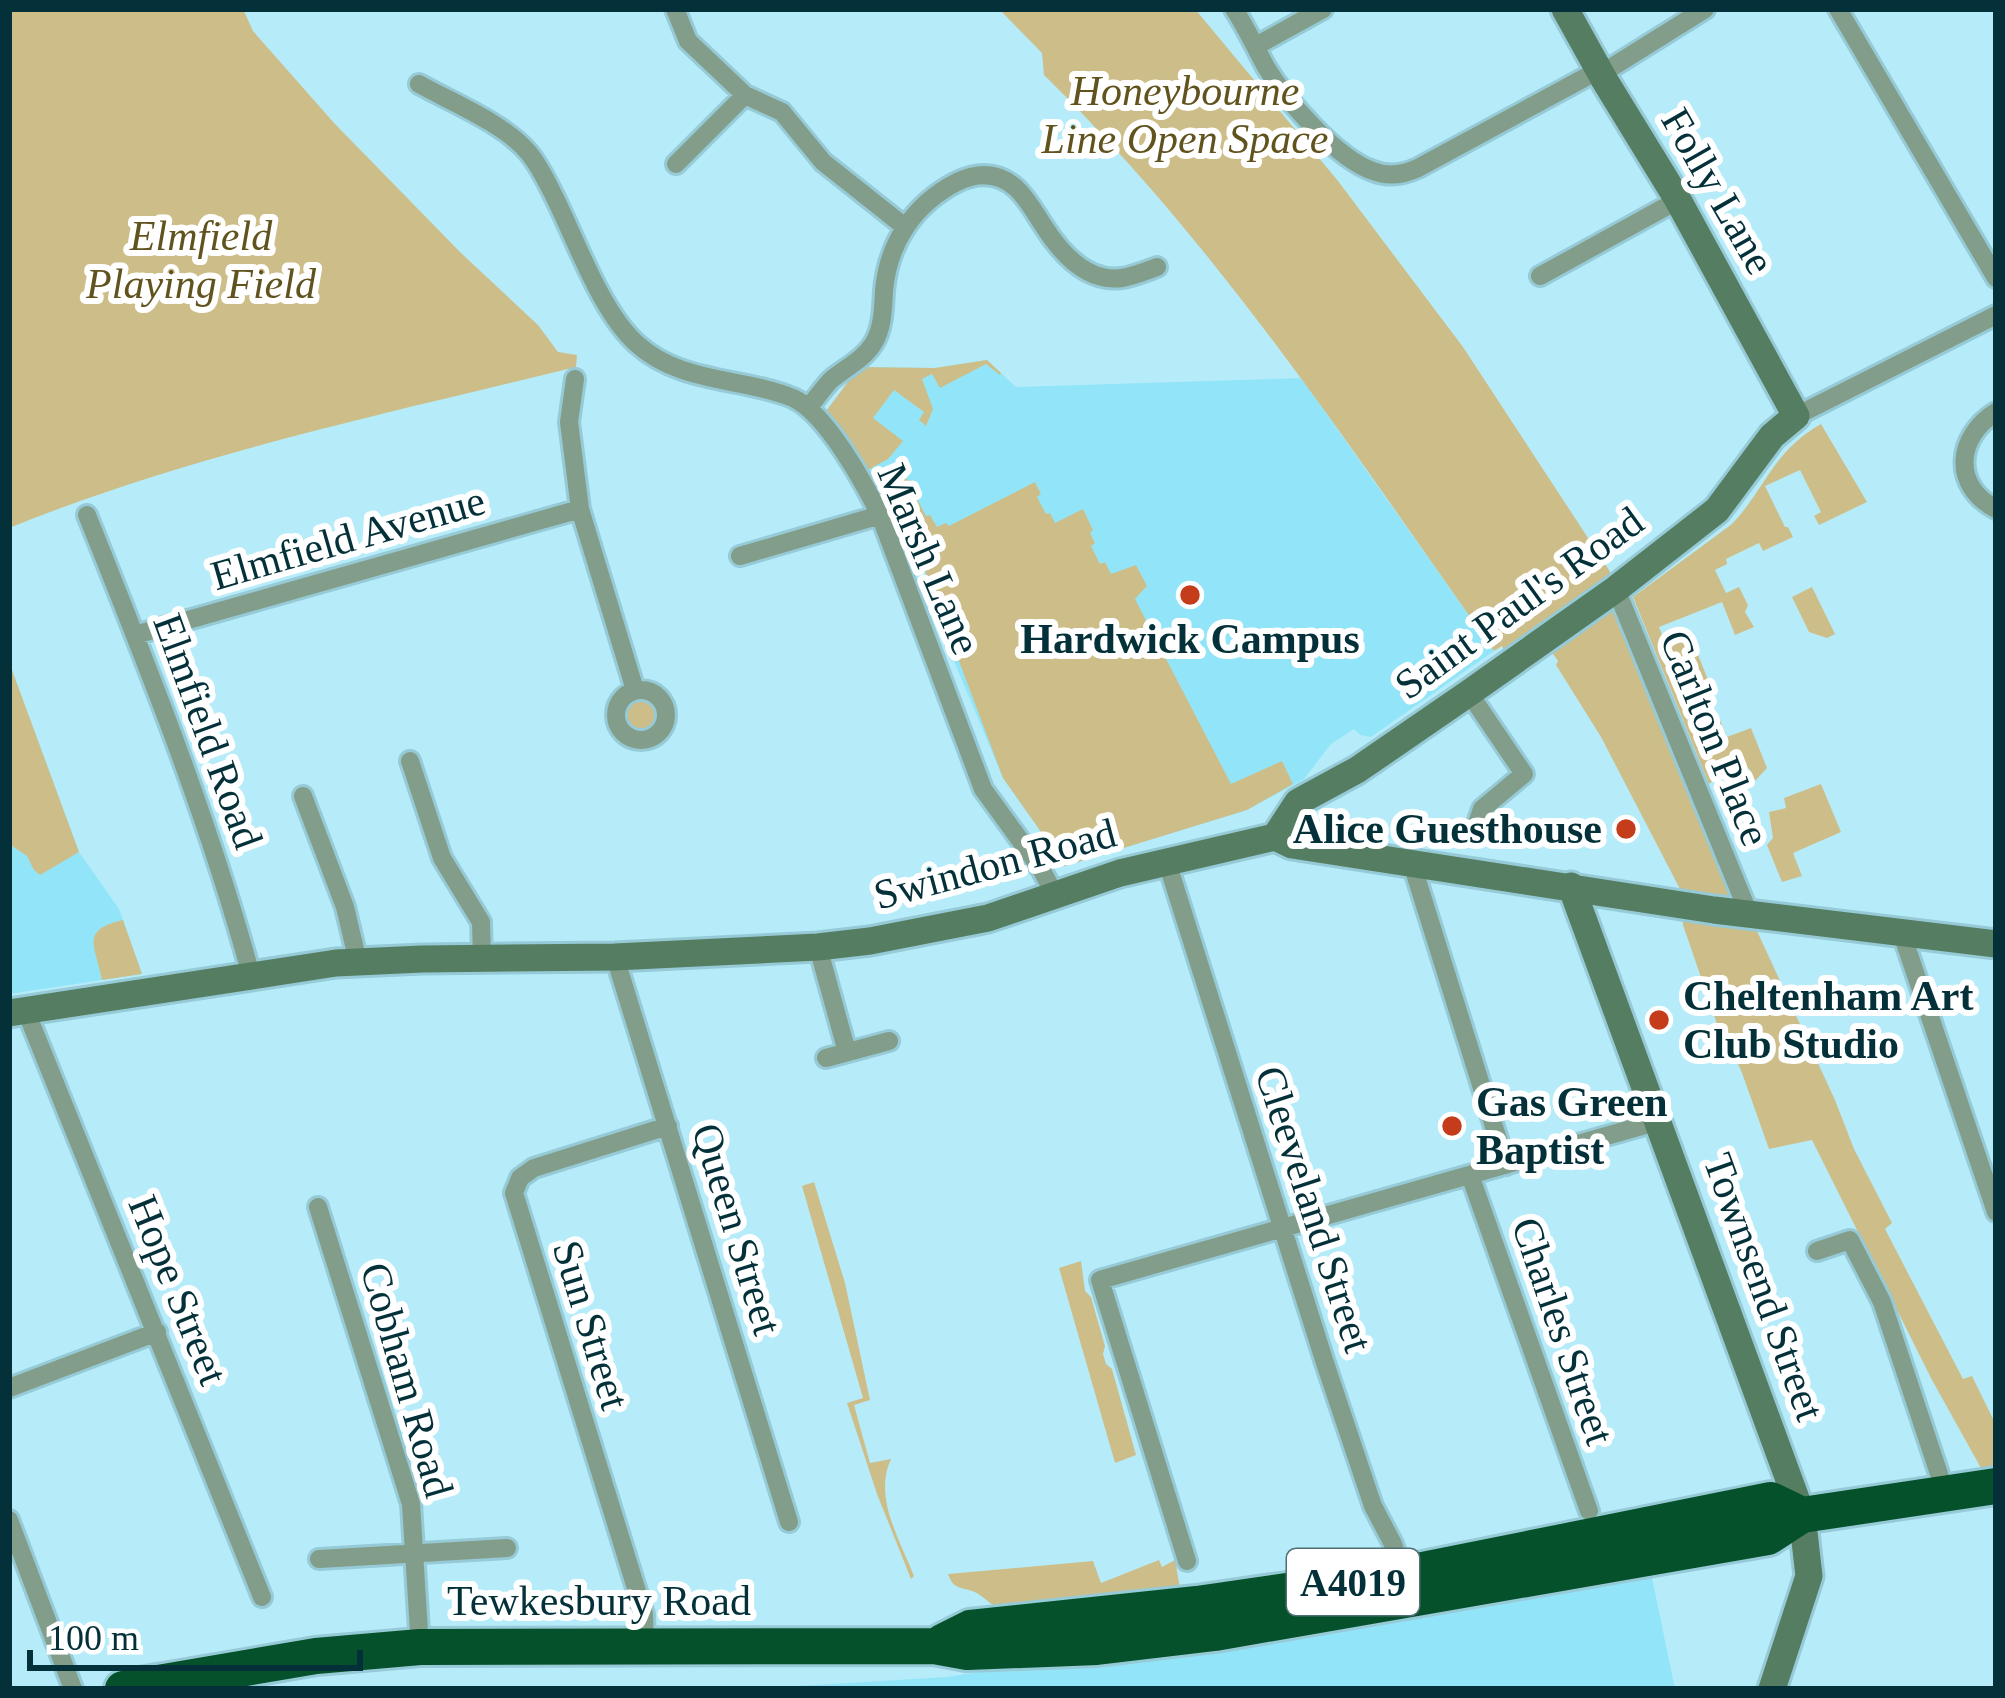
<svg xmlns="http://www.w3.org/2000/svg" width="2005" height="1698" viewBox="0 0 2005 1698" font-family="'Times New Roman',serif">
<style>
.built{fill:#92e5f8}
.green{fill:#cdbe89}
.lines{fill:none;stroke-linecap:round;stroke-linejoin:round}
.street-casing{stroke:#96cad6;stroke-width:24}
.secondary-casing{stroke:#96cad6;stroke-width:33}
.highway-casing{stroke:#96cad6;stroke-width:42}
.street{stroke:#829e8a;stroke-width:18}
.secondary{stroke:#547d61;stroke-width:27}
.highway{stroke:#05512b;stroke-width:36}
.poi-dot{fill:#c53c1b;stroke:#fff;stroke-width:4.5}
.labels{text-anchor:middle;dominant-baseline:central;stroke-width:12;stroke-linejoin:round;paint-order:stroke}
.shield{fill:#fff;stroke:#4f6f74;stroke-width:3}
.shield-label{font-size:39px;font-weight:bold;fill:#043139}
.park-label{font-size:42px;font-style:italic;fill:#61531d;stroke:#fff}
.street-label{font-size:42px;fill:#043139;stroke:#fff}
.poi-label{font-size:42px;font-weight:bold;fill:#043139;stroke:#fff;text-anchor:start}
</style>
<rect width="100%" height="100%" fill="#b6ecf9"/>
<!-- built -->
<path class="built" d="M987 360 1016 387 1301 378 1494 651 1371 737 1360 735 1354 729 1331 744 1304 779 1247 810 1065 866 1003 778 889 506 824 414 859 367 935 368Z
M9 662 79 852 119 909 142 974 9 994Z
M1650 1568 1675 1689H750L947 1677Z"/>
<!-- green -->
<path class="green" d="M9 9H243L253 31 335 124 461 253 538 325 558 352 577 355 576 367C385 414 192 454 9 528Z
M999 9H1195L1338 181 1463 347 1609 570 1739 892 1835 1100 1854 1149 1892 1223 1885 1229 1963 1379 1972 1376 1996 1425V1495L1932 1380 1812 1140 1769 1149 1742 1073 1730 1046 1725 1047 1683 925 1680 889 1601 737 1556 665 1558 661 1544 641 1510 664 1502 646 1494 651C1353 452 1219 246 1044 75L1042 53Z
M987 360 1001 373 1000 375 986 364 940 388 932 374 922 379 933 409 926 426 919 420 924 412 894 390 873 418 903 441 888 459 864 472 824 414 859 367 935 368Z
M1821 424 1867 502 1819 525 1814 516 1821 512 1800 470 1765 486 1785 527H1788L1793 537 1763 551 1759 543 1726 559 1727 564 1715 570 1726 593 1739 587 1748 605 1745 612 1754 627 1735 635 1722 602 1659 627 1667 647 1691 637 1710 685 1698 690 1709 716 1717 713 1727 737 1751 728 1767 768 1754 782 1750 770 1738 758 1709 784 1633 597 1732 524C1767 487 1772 452 1821 424Z
M905 478 914 484 921 496 917 499 926 516 930 515 937 527 946 523 949 526 1035 482 1041 494 1037 497 1046 514 1050 513 1055 523 1083 509 1093 530 1090 533 1095 543 1091 546 1100 564 1105 562 1111 574 1136 565 1147 586 1135 599 1231 784 1282 761 1293 784 1247 810 1065 866 1003 778 913 539 904 522 879 492Z
M1812 587 1835 634 1827 638 1809 632 1792 597Z
M9 662 79 852 40 875 34 870 27 856 9 844Z
M620 715a22 22 0 1 1 44 0a22 22 0 1 1-44 0Z
M1821 784 1841 832 1793 853 1802 876 1782 882 1767 845 1773 838 1769 812 1786 808 1784 798Z
M123 920 142 974 102 980C95 945 80 930 123 920Z
M814 1182 845 1283 870 1400 854 1405 870 1463 891 1459C873 1497 900 1540 914 1576L911 1579 877 1494 847 1403 863 1398 802 1186Z
M1081 1261 1085 1291 1091 1297 1105 1346 1103 1354 1106 1364 1112 1369 1136 1455 1115 1463 1059 1268Z
M1159 1560 1162 1567 1175 1560 1180 1588 993 1605C987 1601 979 1593 972 1591 960 1587 953 1589 948 1574L1093 1561 1101 1583Z"/>
<g class="lines">
<!-- street casing -->
<g class="street-casing">
<path id="street" d="M675 9 688 41 745 95 782 112 823 162 905 227
M1234 9C1246 27 1255 47 1266 67 1285 99 1337 159 1373 171 1388 177 1403 175 1418 168L1599 70
M1838 9 1996 278
M1256 46 1323 9
M1601 74 1705 9
M419 84C453 103 503 123 528 152 540 166 548 184 556 200 577 243 602 313 637 344 681 384 742 377 793 398 826 413 864 483 880 515L983 789 1041 869 1056 897
M676 164 745 95
M1540 276 1678 200
M575 379 569 422 580 509 635 690
M808 408C816 399 823 388 831 380 845 368 863 360 873 344 883 329 883 308 884 291 888 243 914 204 957 182 978 172 998 172 1016 188 1027 198 1035 213 1043 225 1060 252 1086 283 1122 278 1134 276 1146 271 1157 267
M1996 412C1956 437 1952 486 1996 509
M1796 416 1996 315
M87 515C148 667 208 817 251 975
M740 556 880 515
M1616 589 1749 914
M135 635 580 509
M616 715a25 25 0 1 1 50 0a25 25 0 1 1-50 0Z
M1469 693 1524 774 1482 809 1475 829
M410 761 442 858 481 922 482 959
M303 796 345 907 358 962
M1167 862 1325 1363 1373 1506 1393 1544 1403 1574
M1412 864 1506 1165
M1902 934 1996 1212
M818 947 847 1052
M615 957 789 1522
M26 1011 262 1597
M826 1058 889 1041
M1470 1175 1589 1511
M318 1207 411 1504 420 1647
M1817 1251 1850 1240 1882 1302 1946 1495
M9 1388 157 1332
M9 1520 73 1689
M319 1559 507 1548
M1187 1561 1100 1280 1659 1121
M645 1645 644 1614 514 1193 520 1178 534 1168 668 1126"/>
</g>
<!-- secondary casing -->
<g class="secondary-casing">
<path id="secondary" d="M1275 837 1298 802 1357 770 1469 693 1616 589 1717 510 1772 436 1796 416 1678 200 1605 81 1565 9
M1571 886 1802 1515 1809 1576 1772 1689
M9 1013 336 963 422 959 615 957 818 947 870 941 988 918 1120 873 1275 837 1292 845 1714 910 1996 944"/>
</g>
<!-- highway casing -->
<g class="highway-casing">
<path id="highway" d="M942 1642 970 1628 1197 1604 1403 1574 1771 1500 1802 1515
M123 1689 316 1656 420 1647 934 1646 967 1652 1097 1647 1215 1633 1768 1537 1802 1515 1996 1486"/>
</g>
<!-- street -->
<use href="#street" class="street"/>
<!-- secondary -->
<use href="#secondary" class="secondary"/>
<!-- highway -->
<use href="#highway" class="highway"/>
</g>
<!-- markers -->
<g class="poi-dot">
<circle cx="1190" cy="595" r="12"/>
<circle cx="1626" cy="829" r="12"/>
<circle cx="1659" cy="1020" r="12"/>
<circle cx="1452" cy="1126" r="12"/>
</g>
<g class="labels">
<!-- shield labels -->
<rect class="shield" x="1287" y="1549" width="132" height="66" rx="9"/>
<g class="shield-label">
<text x="1353" y="1582">A4019</text>
</g>
<!-- park labels -->
<g class="park-label">
<text x="1185" y="91">Honeybourne<tspan x="1185" dy="48">Line Open Space</tspan></text>
<text x="201" y="236">Elmfield<tspan x="201" dy="48">Playing Field</tspan></text>
</g>
<!-- street labels -->
<g class="street-label">
<text transform="translate(1718 191) rotate(60)">Folly Lane</text>
<text transform="translate(348 538) rotate(-16)">Elmfield Avenue</text>
<text transform="translate(929 559) rotate(67)">Marsh Lane</text>
<text transform="translate(1519 603) rotate(-36)">Saint Paul's Road</text>
<text transform="translate(208 731) rotate(70)">Elmfield Road</text>
<text transform="translate(1715 738) rotate(68)">Carlton Place</text>
<text transform="translate(995 864) rotate(-15)">Swindon Road</text>
<text transform="translate(1314 1209) rotate(72)">Cleeveland Street</text>
<text transform="translate(737 1229) rotate(73)">Queen Street</text>
<text transform="translate(1764 1287) rotate(70)">Townsend Street</text>
<text transform="translate(178 1290) rotate(68)">Hope Street</text>
<text transform="translate(591 1325) rotate(73)">Sun Street</text>
<text transform="translate(1563 1331) rotate(71)">Charles Street</text>
<text transform="translate(407 1380) rotate(74)">Cobham Road</text>
<text x="599" y="1601">Tewkesbury Road</text>
</g>
<!-- poi labels -->
<g class="poi-label">
<text x="1190" y="639" text-anchor="middle">Hardwick Campus</text>
<text x="1602" y="829" text-anchor="end">Alice Guesthouse</text>
<text x="1683" y="996">Cheltenham Art<tspan x="1683" dy="48">Club Studio</tspan></text>
<text x="1476" y="1102">Gas Green<tspan x="1476" dy="48">Baptist</tspan></text>
</g>
</g>
<!-- border -->
<rect width="2005" height="1698" fill="none" stroke="#043139" stroke-width="24"/>
<!-- scale -->
<path d="M30 1650v18h330v-18" fill="none" stroke="#043139" stroke-width="6"/>
<text x="48" y="1650" font-size="36" fill="#043139" stroke="#ffffff" stroke-width="9" paint-order="stroke">100 m</text>
</svg>
